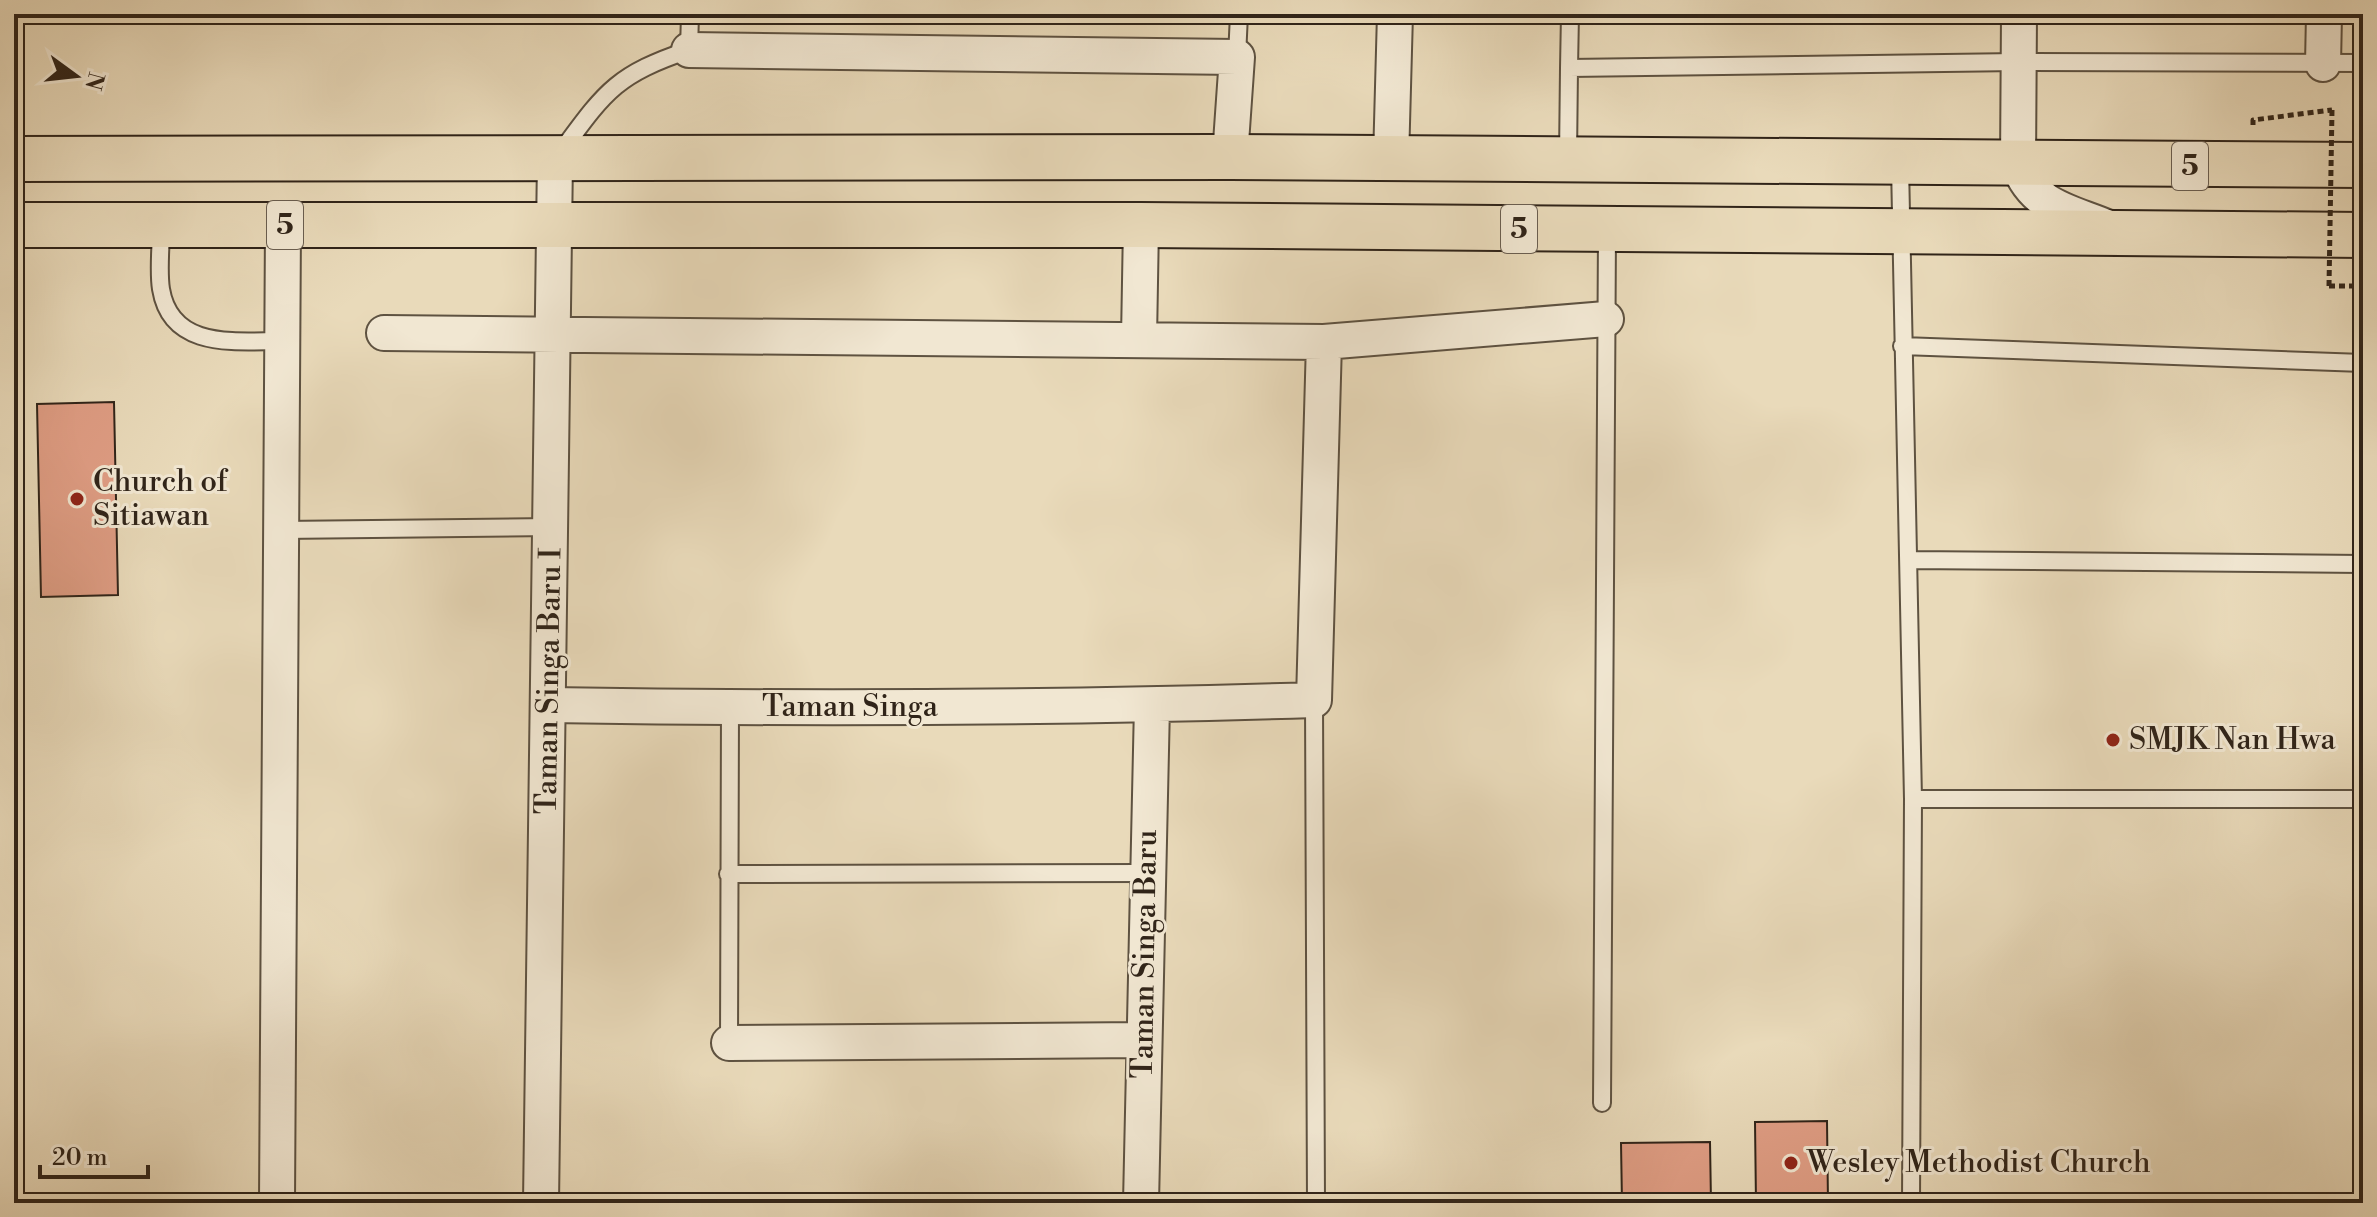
<svg xmlns="http://www.w3.org/2000/svg" width="2377" height="1217" viewBox="0 0 2377 1217" font-family="'Libre Bodoni',serif">
<style>
.building{fill:#df9d84;stroke:#302419;stroke-width:2}
.lines{fill:none;stroke-linecap:round;stroke-linejoin:round}
.service-casing{stroke:#5e5241;stroke-width:20}
.minor-casing{stroke:#5e5241;stroke-width:38}
.trunk-casing{stroke:#302419;stroke-width:48}
.path{stroke:#302419;stroke-width:5;stroke-dasharray:6 4;stroke-linecap:butt}
.service{stroke:#f1e7d2;stroke-width:16}
.minor{stroke:#f1e7d2;stroke-width:34}
.trunk{stroke:#e9daba;stroke-width:44}
.path-bridge{stroke:#302419;stroke-width:5;stroke-dasharray:6 4;stroke-linecap:butt}
.poi-dot{fill:#8f2418;stroke:#f1e7d2;stroke-width:3}
.labels{text-anchor:middle;dominant-baseline:central;stroke-width:6;stroke-linejoin:round;paint-order:stroke}
.shield{fill:#f1e7d2;stroke:#6a5e50;stroke-width:2}
.shield-label{font-size:28px;font-weight:bold;fill:#302419}
.poi-label{font-size:30px;fill:#302419;stroke:#f1e7d2;text-anchor:start}
.street-label{font-size:30px;fill:#302419;stroke:#f1e7d2}
</style>
<rect width="100%" height="100%" fill="#e9daba"/>
<filter id="stains"><feTurbulence type="fractalNoise" baseFrequency=".0025" numOctaves="4"/><feColorMatrix values="0 0 0 0 .2 0 0 0 0 .09 0 0 0 0 .02 0 0 0 .5 -.17"/></filter>
<radialGradient id="worn" r=".72"><stop offset=".6" stop-color="#630" stop-opacity="0"/><stop offset="1" stop-color="#630" stop-opacity=".3"/></radialGradient>
<!-- building -->
<path class="building" d="M114 402 118 595 41 597 37 404Z
M1827 1121 1828 1203H1756L1755 1122Z
M1710 1142 1711 1203H1622L1621 1143Z"/>
<g class="lines">
<!-- service casing -->
<g class="service-casing">
<path id="service" d="M1237 57 1239 14
M1569 68 1570 14
M560 153C605 92 615 75 689 50L690 14
M1568 157 1569 68 2018 62 2363 63
M1900 165 1913 799 1911 1203
M161 227C161 247 158 270 161 289 171 350 235 341 282 341
M1902 346 2363 363
M281 530 552 527
M1909 560 2363 564
M1314 700 1316 1203
M1913 799H2363
M728 874 1146 873
M729 1043 730 708
M1602 1103 1607 232"/>
</g>
<!-- minor casing -->
<g class="minor-casing">
<path id="minor" d="M2019 14 2018 164C2034 208 2069 211 2109 228
M689 50 1237 57 1230 157
M2323 64 2324 14
M1391 160 1395 14
M384 333 1324 342 1606 319
M1139 339 1141 225
M549 705C804 709 1059 708 1314 700L1324 342
M729 1043 1143 1040
M277 1203 283 225
M541 1203 555 159
M1141 1203 1152 705"/>
</g>
<!-- trunk casing -->
<g class="trunk-casing">
<path id="trunk" d="M14 159 1230 157 2363 165
M14 225H1141L2363 235"/>
</g>
<!-- path -->
<path class="path" d="M2253 125V120L2332 110
M2329 286H2363"/>
<!-- service -->
<use href="#service" class="service"/>
<!-- minor -->
<use href="#minor" class="minor"/>
<!-- trunk -->
<use href="#trunk" class="trunk"/>
<!-- path-bridge -->
<path class="path-bridge" d="M2329 286 2332 110"/>
</g>
<!-- markers -->
<g class="poi-dot">
<circle cx="77" cy="499" r="8"/>
<circle cx="2113" cy="740" r="8"/>
<circle cx="1791" cy="1163" r="8"/>
</g>
<g class="labels">
<!-- shield labels -->
<g class="shield">
<rect x="2172" y="142" width="36" height="48" rx="6"/>
<rect x="267" y="201" width="36" height="48" rx="6"/>
<rect x="1501" y="205" width="36" height="48" rx="6"/>
</g>
<g class="shield-label">
<text x="2190" y="166">5</text>
<text x="285" y="225">5</text>
<text x="1519" y="229">5</text>
</g>
<!-- poi labels -->
<g class="poi-label">
<text x="93" y="482">Church of<tspan x="93" dy="34">Sitiawan</tspan></text>
<text x="2129" y="740">SMJK Nan Hwa</text>
<text x="1807" y="1163">Wesley Methodist Church</text>
</g>
<!-- street labels -->
<g class="street-label">
<text transform="translate(549 681) rotate(-89)">Taman Singa Baru I</text>
<text x="850" y="707">Taman Singa</text>
<text transform="translate(1145 954) rotate(-89)">Taman Singa Baru</text>
</g>
</g>
<!-- margin -->
<rect width="2377" height="1217" fill="none" stroke="#e9daba" stroke-width="48"/>
<rect x="16" y="16" width="2345" height="1185" fill="none" stroke="#302419" stroke-width="4"/>
<rect x="24" y="24" width="2329" height="1169" fill="none" stroke="#302419" stroke-width="2"/>
<!-- north arrow -->
<g transform="translate(76 76) rotate(105)" stroke="#f1e7d2" stroke-width="6" paint-order="stroke">
<path d="M0-6L14 30L0 20L-14 30Z" fill="#302419"/>
<text y="-12" font-size="22" font-weight="bold" text-anchor="middle" fill="#302419">N</text>
</g>
<!-- scale -->
<path d="M40 1165v12h108v-12" fill="none" stroke="#302419" stroke-width="4"/>
<text x="52" y="1165" font-size="24" fill="#302419" stroke="#f1e7d2" stroke-width="6" paint-order="stroke">20 m</text>
<rect width="100%" height="100%" filter="url(#stains)"/>
<rect width="100%" height="100%" fill="url(#worn)"/>
</svg>
